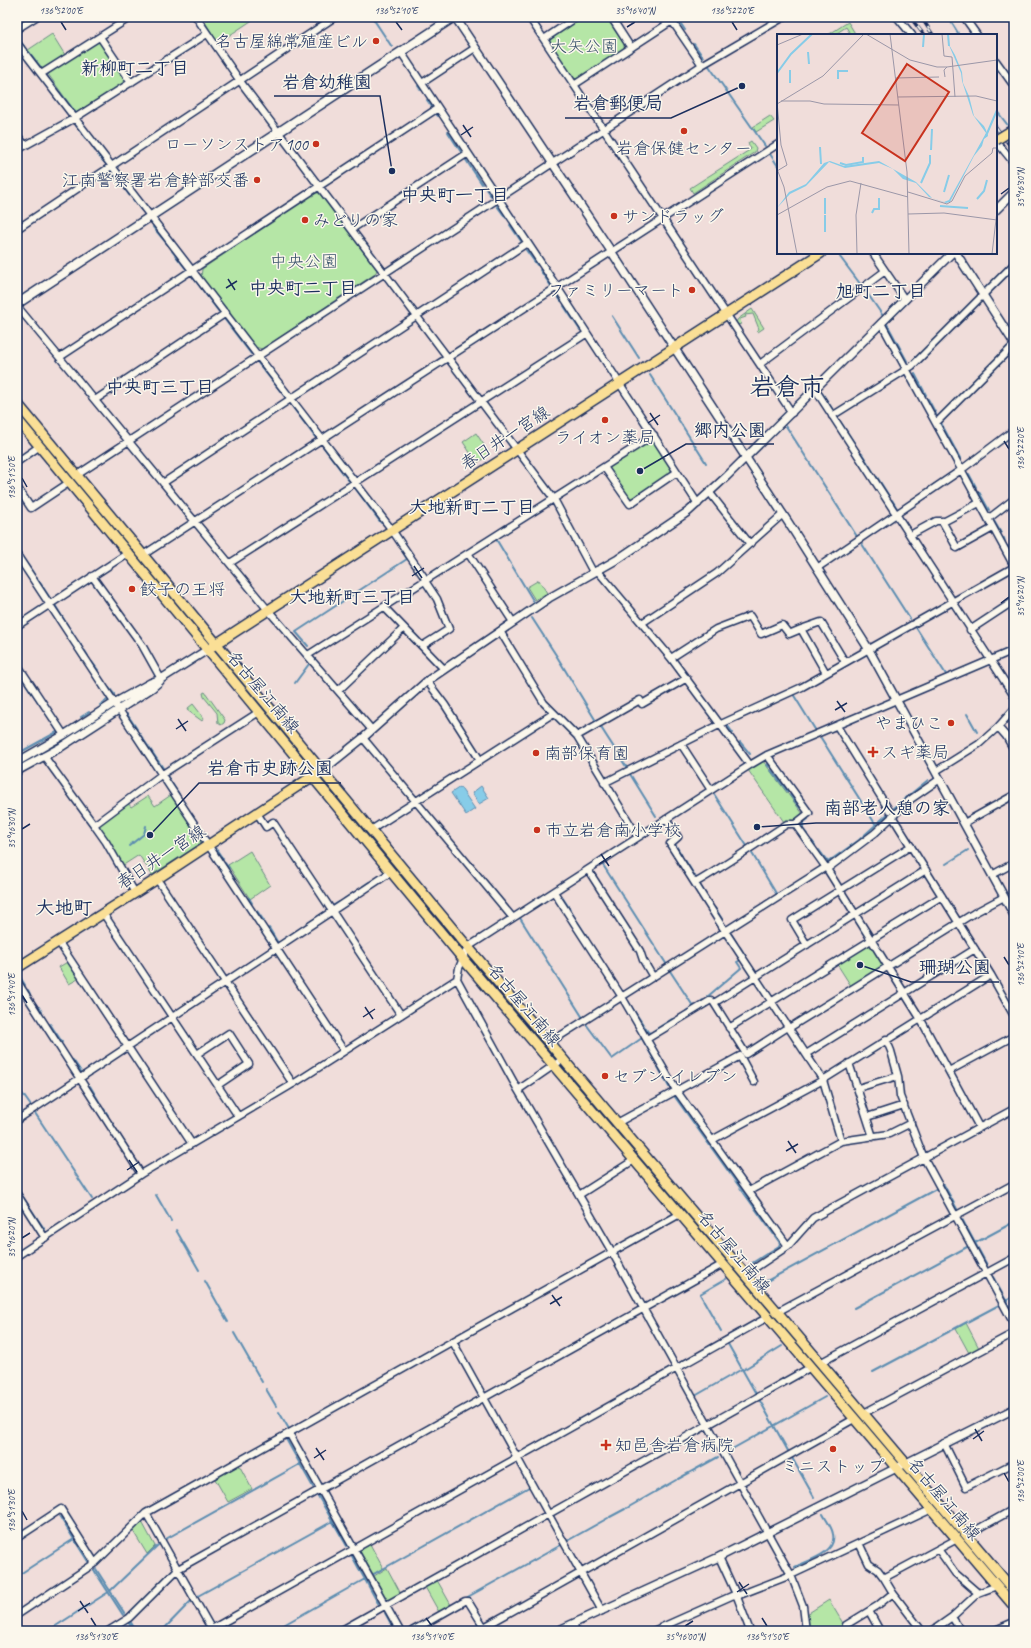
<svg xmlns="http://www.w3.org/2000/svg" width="1031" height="1648" viewBox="0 0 1031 1648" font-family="Caveat,'Klee One',sans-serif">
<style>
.green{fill:#b5e6a6;stroke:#688a82}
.water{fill:#87cce8;stroke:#5c8db1}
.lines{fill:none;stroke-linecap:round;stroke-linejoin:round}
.stream{stroke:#5c8db1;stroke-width:2}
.minor-casing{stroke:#1b2f5e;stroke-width:9}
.tertiary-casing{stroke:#1b2f5e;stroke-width:10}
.secondary-casing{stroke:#1b2f5e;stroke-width:11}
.primary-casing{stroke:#1b2f5e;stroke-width:12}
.minor{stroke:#fbf7ec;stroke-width:6}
.tertiary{stroke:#fbf7ec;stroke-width:7}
.secondary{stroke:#fbf7ec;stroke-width:8}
.primary{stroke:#fadf96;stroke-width:9}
.rail-casing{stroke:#1b2f5e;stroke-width:3.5}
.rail{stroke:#fbf7ec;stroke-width:2;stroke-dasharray:6;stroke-linecap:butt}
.primary-bridge-casing{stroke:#1b2f5e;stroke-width:12;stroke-linecap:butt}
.primary-bridge{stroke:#fadf96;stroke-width:9}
.ticks{fill:none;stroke:#1b2f5e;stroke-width:1.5}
.poi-dot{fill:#c8321e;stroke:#fbf7ec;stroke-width:1.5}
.labels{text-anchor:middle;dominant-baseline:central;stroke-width:3;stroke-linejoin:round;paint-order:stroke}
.poi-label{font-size:17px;fill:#1b2f5e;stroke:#fbf7ec;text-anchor:start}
.park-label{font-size:17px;fill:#3a546c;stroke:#fbf7ec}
.street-label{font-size:17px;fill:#1b2f5e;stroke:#fbf7ec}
.neighbourhood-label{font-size:18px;font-weight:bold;fill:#1b2f5e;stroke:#fbf7ec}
.quarter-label{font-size:19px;font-weight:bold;fill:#1b2f5e;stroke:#fbf7ec}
.town-label{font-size:25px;font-weight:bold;fill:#1b2f5e;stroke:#fbf7ec}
.inset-river{fill:none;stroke:#87cce8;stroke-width:2}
.inset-road{fill:none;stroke:#9b97a8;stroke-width:1}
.view{fill:#c8321e;fill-opacity:0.15;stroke:#c8321e;stroke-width:2}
.inset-edge{fill:none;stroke:#1b2f5e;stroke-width:2}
.leader{fill:none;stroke:#1b2f5e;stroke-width:1.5}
.callout-dot{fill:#1b2f5e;stroke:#fbf7ec;stroke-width:1.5}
.callout-label{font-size:18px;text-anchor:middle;font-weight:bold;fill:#1b2f5e;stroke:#fbf7ec;stroke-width:3;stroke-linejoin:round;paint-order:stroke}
.neatline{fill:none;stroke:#1b2f5e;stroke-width:1.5}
.ticks-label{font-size:10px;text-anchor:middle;fill:#1b2f5e}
</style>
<rect width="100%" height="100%" fill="#f0ddda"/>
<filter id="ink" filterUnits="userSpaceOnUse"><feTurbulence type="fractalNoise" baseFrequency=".025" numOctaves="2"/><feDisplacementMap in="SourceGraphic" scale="8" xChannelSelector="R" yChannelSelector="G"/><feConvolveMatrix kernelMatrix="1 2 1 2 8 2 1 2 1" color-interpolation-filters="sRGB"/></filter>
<g filter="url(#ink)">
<!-- green -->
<path class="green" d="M209 17H257L218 43 205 22Z
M584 17H606L624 44V49L578 79 573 78 549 43 551 39Z
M848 22 856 35H851L846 27 834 35H828Z
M52 34 65 55 43 69 28 50Z
M100 40 126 81 76 113 48 74Z
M770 116 774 121 756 132 753 127Z
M751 141 756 148 755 152 693 193 690 188 751 149 748 143Z
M315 193H319L377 270 375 274 262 349 255 347 201 277 202 269Z
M752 309 764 328 758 332 757 330 759 329 753 314 745 315 746 317 740 319 741 324 738 325 736 322 738 319Z
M476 433 490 454 477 463 463 442Z
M650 442H654L671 468V472L634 499 630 498 609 469V467Z
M539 580 547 593 535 600 527 587Z
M205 692 225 720 224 723 221 725 218 723 217 713 204 697 203 693Z
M193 704 204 718 202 721 187 710 188 708Z
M763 761 803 814 794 821 784 822 748 770Z
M171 795 201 841 200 844 152 875 139 855 122 866 99 829V824L128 803 131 807 148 796 155 806Z
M250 851 270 885 250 899 228 865Z
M868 945H871L882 963V966L851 986 837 964Z
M69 961 80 978 69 984 59 967Z
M966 1323 979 1348 969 1353 956 1329Z
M239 1465 252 1489 228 1502 215 1479Z
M142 1522 155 1546 147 1554 133 1531Z
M370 1544 383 1568 373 1574 359 1549Z
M387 1568 401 1594 388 1601 374 1576Z
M437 1580 451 1605 439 1612 425 1587Z
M829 1600 844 1625 842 1631H808L807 1614Z"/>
<!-- water -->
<path class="water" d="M481 786 489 798 479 804 472 793Z
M460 787 475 809 466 815 451 793Z"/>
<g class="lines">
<!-- stream -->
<path class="stream" d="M372 17 392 47
M948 17 958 33V35
M679 21 685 30
M17 37 24 46
M694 44 703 57
M29 52 41 68
M709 66 765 146
M47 76 76 113
M418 86 421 90
M427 100 432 107
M996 110 1010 128
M437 115 438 116
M75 124 85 138
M448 132 461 152
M93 148 95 151
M770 154 778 166
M98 155 105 163
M466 160 482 184
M113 174 120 184
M123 186 129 195
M485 188 491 196
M133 200 134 202
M138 206 141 210
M497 206 506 218
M510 225 521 241
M153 227 168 245
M526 250 537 265
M172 251 186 269
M840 257 861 285
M540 270 551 286
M192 276 219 312
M865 290 883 316
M556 294 561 301
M564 306 580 330
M612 316 639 358
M225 320 251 354
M887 324 907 361
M258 363 285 397
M915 374 926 395
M650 375 706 463
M822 393 833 410
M928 399 936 414
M291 405 315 437
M838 418 855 444
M941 423 961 460
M786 426 858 538
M321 444 349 481
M862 454 874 473
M969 474 976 487
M877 477 889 496
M932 486 955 470
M355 488 381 523
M979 492 989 510
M892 500 898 510
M994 521 1001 533
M1004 538 1005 542
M496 539 534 602
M862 544 910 619
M1008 546 1014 557
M19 552 34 574
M37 578 50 598
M55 605 68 626
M532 618 556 655 596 721
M915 626 947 676
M71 630 74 635
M78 641 81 645
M308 646 296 632 407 559 396 541
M85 651 88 656
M92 662 98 670
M17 671 57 730
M295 683 309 664
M109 688 114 694
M793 694 816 731
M100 705 107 700
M127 714 137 729
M967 714 977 732
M81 717 89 712
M727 725 733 733
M600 726 627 768
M139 733 163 768
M821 738 876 825
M740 742 750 754
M17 754 57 732
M767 764 769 767
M771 770 788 792
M630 774 656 816
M167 776 179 794
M714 794 747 846
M790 795 800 808
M807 834 803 829V823L808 819
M812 841 815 845
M675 844 682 856
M129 846 144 834 146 826
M216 849 223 859
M750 850 777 895
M819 850 828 862 859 840 902 801 928 780
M685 860 696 878
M225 863 229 868
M946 864 968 850
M603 865 667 965
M807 876 821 867
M800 880 804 878
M700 885 707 897
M363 886 369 882
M789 887 792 885
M562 897 570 909
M774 897 779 893
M249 898 252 903
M344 899 358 890
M763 903 770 899
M334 905 339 902
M715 908 722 919
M752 910 758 907
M257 911 264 921
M572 913 588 938
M520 918 583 1018
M729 925 742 917
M269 928 278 943 326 911
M730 932 737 943
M591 943 603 962
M605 965 608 970
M670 971 693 1006
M20 977 25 985
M28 990 30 994
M707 997 741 968 737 962 746 957 740 947
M627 1000 648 1032 650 1033 672 1019
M700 1002 703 1000
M39 1007 42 1012
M686 1011 694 1005
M50 1024 62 1042
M586 1024 612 1059 642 1038 646 1046
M648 1049 656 1063
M73 1060 82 1073
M658 1067 669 1087
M17 1086 31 1106
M90 1086 100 1103
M675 1097 780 1243 779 1246 749 1265
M104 1109 108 1115
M35 1113 92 1199
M111 1121 137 1162
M944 1185 957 1209
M17 1188 45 1230
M156 1195 171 1221
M962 1219 987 1265
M176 1230 199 1270
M975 1243 1014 1222
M993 1277 1014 1315
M205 1281 228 1322
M765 1282 936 1189
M1006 1301 1014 1296
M854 1308 967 1247
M721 1331 700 1294 726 1279
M234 1333 262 1382
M728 1344 814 1497
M743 1370 782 1346
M873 1372 999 1305
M266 1389 276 1406
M695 1396 742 1369
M279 1412 289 1429
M286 1439 313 1487
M725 1453 825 1397
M678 1479 718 1457
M318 1496 347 1546
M627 1508 676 1480
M60 1517 89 1563
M610 1517 625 1509
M164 1540 300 1464
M567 1541 608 1518
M352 1556 378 1603
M795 1567C809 1560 837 1553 833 1534 832 1527 826 1520 823 1514
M96 1569 125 1614
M94 1570 123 1615
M369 1570 378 1586
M372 1575 529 1487
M17 1576 74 1539
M110 1591 158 1545
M196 1597 333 1521
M464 1599 561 1545
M385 1613 395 1631
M130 1621 136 1631
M128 1622 134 1631
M48 1631 107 1593
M162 1631 191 1601
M273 1631 365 1579"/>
<!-- minor casing -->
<g class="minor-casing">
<path id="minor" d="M196 17 240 81 554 499 593 572
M529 17 792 413
M611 17 631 48
M897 17 912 35
M964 17 977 35
M672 21 702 65
M17 29 36 17
M100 37 131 83
M544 39 577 17
M17 43 392 530 426 580
M401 52 557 287 698 504
M996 61 1014 86
M41 74 131 17
M422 83 475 48
M574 85 678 17
M17 135 25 145
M996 141 1014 163
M17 150 75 118 207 34
M17 229 335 17
M352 229 468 153
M873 253 905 300
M17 306 268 610 372 730
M881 323 1014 566
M60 357 438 108
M760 364 885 271
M815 389 1014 696
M95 400 226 313
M832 416 912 366 1014 264
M936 423 1014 345
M17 462 40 446
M604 467 630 504 677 472
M77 475 702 65 784 17
M163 483 527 243
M17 487 31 508 70 482
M710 493 750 544
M988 519 1014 499
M942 521 957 548 993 528
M914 533 936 521H945L979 503
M468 553 513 622
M17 555 344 1051
M143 555 778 144
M230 563 586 334
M817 568 961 470 1014 430
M597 570 671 658 750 765
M92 576 142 645 161 679
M384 607 444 669
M642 623 717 573 783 514
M17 626 128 553
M801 629 821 622 845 662
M970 630 1014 601
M500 631 544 703 577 736 638 837
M422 646 449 629 437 599 425 581
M308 655 654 435
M671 658 716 629 750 616 761 634 782 625 789 634 801 629 826 673
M17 664 64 735
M427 681 445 705 480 760
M338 691 404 628
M837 726 889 810
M998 727 1014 709
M577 736 640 700 642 704 687 678
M363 738 513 918
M681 744 711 790
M44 756 94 825
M936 771 979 744 998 727 1006 736 1014 750
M604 783 721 724 802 687 1014 567
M257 813 266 827 273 822 401 1015
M666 819 678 837 670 844 725 931 823 1080 841 1141
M964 823 1014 795
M795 824 827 869 920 1018 979 1127
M371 830 554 713
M827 869 875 833 911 799 940 779
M588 870 640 951 643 960 653 977
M992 875 1014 863
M157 879 293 1084
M695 883C726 865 756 844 787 824H795L809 813 767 755
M554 892 622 997 676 1090 788 1246
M135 893 106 842 94 825 161 775 259 712
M103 913 238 1116
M58 941 192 1144
M807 945 792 920 911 846
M991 975 1014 1016
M17 981 141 1174 293 1084 457 979
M788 1027 746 1054 714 1003 926 870
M729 1028 942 896
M789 1028 974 913 1004 897
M647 1039 711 1000
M886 1039 891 1051 898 1076 900 1096 924 1158 1014 1324
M549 1043 826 867
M197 1054 229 1033 249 1064 218 1085
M806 1054 975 949
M849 1063 873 1137
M949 1071 1014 1036
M858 1088 898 1076
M518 1090 563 1059
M867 1117 904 1105
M17 1120 391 872
M617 1123 740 1056 754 1082
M712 1140 823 1080 991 975 892 816
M749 1191 841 1141 889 1134 911 1123
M17 1194 45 1238
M579 1195 634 1160
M17 1256 141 1174
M746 1274 788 1246 813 1218 1014 1109
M777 1312 1014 1184
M453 1342 602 1611
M820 1363 1014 1258
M864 1413 1014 1333
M289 1433 400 1631
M944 1443 966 1487 1014 1463
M146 1513 212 1630
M967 1535 1014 1509
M17 1538 61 1509 95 1563
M859 1543 869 1564 878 1570 884 1578 893 1593 922 1631
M938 1549 955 1573 978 1593
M719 1557 736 1594 750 1631
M884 1578 957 1539
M737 1596 791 1575 932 1509
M869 1611 880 1631
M17 1615 95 1563 146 1513 680 1214
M952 1617 978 1593 997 1586
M573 1624 576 1631
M108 1631 129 1618 178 1569 723 1264
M208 1631 768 1317
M340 1631 811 1367
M412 1631 465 1601H468L484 1627
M486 1631 484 1627 854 1419
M653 1631 736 1594
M806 1631 803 1606 791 1575 612 1252 518 1090 457 979 459 968 468 947 750 765 767 755 1014 650
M845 1631 846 1625 877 1606 893 1593
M932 1631 952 1617 961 1631
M993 1631 1014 1622"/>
</g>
<!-- tertiary casing -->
<g class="tertiary-casing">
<path id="tertiary" d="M455 17 611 251 788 522 868 648 1014 915
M996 210 1014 192
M956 253 1014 343
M17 762 64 735 114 703 150 683 161 679 207 650
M17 771 61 747 152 688 160 681
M322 771 363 738 427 681 549 598 618 559 689 511 727 476 952 253
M557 1631 719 1557 1014 1409"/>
</g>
<!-- secondary casing -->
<g class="secondary-casing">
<path id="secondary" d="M17 304 454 17"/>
</g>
<!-- primary casing -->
<g class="primary-casing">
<path id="primary" d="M17 403 462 940 1014 1591
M17 419 463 959 1014 1606
M213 646 821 253
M17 968 157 879 316 774"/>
</g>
<!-- minor -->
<use href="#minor" class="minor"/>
<!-- tertiary -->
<use href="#tertiary" class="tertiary"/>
<!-- secondary -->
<use href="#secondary" class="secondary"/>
<!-- primary -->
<use href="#primary" class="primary"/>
<!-- rail casing -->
<g class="rail-casing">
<path id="rail" d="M910 17 924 35
M921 17 933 35
M996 127 1014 151"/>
</g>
<!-- rail -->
<use href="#rail" class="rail"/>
<!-- primary-bridge casing -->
<g class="primary-bridge-casing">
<path id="primary-bridge" d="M996 140 1014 129"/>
</g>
<!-- primary-bridge -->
<use href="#primary-bridge" class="primary-bridge"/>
</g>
</g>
<!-- ticks -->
<path class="ticks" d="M61 22 66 30M396 22 402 30M732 22 737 30M627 27 635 22M463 125 471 137M461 135 473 127M1001 194 1009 188M228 279 235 290M226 288 237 281M650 413 658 425M648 423 660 415M1004 441 1009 449M22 478 27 487M414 566 422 578M412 576 424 568M1001 603 1009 597M837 701 845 712M835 710 847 703M178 719 186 731M176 729 188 721M22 829 30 824M601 854 609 866M599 864 611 856M1004 957 1009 965M22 995 27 1003M365 1007 373 1019M363 1017 375 1009M788 1141 796 1153M786 1151 798 1144M129 1160 137 1172M127 1170 139 1162M22 1238 30 1233M552 1295 560 1306M550 1304 562 1297M975 1429 982 1441M973 1439 984 1431M316 1448 324 1460M314 1458 326 1450M1004 1473 1009 1482M22 1511 27 1520M739 1582 747 1594M737 1592 749 1584M80 1601 88 1613M78 1611 90 1603M91 1618 96 1626M426 1618 432 1626M762 1618 767 1626M685 1626 693 1621"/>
<!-- markers -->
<g class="poi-dot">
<circle cx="376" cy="41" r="4"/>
<circle cx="684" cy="131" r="4"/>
<circle cx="316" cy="144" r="4"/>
<circle cx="257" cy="180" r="4"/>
<circle cx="614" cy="216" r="4"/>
<circle cx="305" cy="220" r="4"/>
<circle cx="692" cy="290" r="4"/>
<circle cx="605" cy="420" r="4"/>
<circle cx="132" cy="589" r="4"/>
<circle cx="951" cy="723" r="4"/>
<path d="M871 746h4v4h4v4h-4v4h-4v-4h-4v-4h4z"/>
<circle cx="536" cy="753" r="4"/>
<circle cx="537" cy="830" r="4"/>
<circle cx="605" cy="1076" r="4"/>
<path d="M604 1439h4v4h4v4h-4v4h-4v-4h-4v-4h4z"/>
<circle cx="833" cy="1449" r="4"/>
</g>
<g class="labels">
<!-- poi labels -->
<g class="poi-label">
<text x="368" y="41" text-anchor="end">名古屋綿常殖産ビル</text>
<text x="308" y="144" text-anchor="end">ローソンストア100</text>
<text x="684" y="148" text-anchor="middle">岩倉保健センター</text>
<text x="249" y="180" text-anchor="end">江南警察署岩倉幹部交番</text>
<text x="622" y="216">サンドラッグ</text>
<text x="313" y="220">みどりの家</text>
<text x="684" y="290" text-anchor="end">ファミリーマート</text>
<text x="605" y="437" text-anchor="middle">ライオン薬局</text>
<text x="140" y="589">餃子の王将</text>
<text x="943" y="723" text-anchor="end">やまひこ</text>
<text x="881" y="752">スギ薬局</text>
<text x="544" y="753">南部保育園</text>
<text x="545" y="830">市立岩倉南小学校</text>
<text x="613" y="1076">セブン-イレブン</text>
<text x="615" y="1445">知邑舎岩倉病院</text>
<text x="833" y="1466" text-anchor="middle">ミニストップ</text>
</g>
<!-- park labels -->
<g class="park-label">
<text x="584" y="46">大矢公園</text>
<text x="304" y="261">中央公園</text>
</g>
<!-- street labels -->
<g class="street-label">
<text transform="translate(505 438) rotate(-33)">春日井一宮線</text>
<text transform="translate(263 692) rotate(50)">名古屋江南線</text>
<text transform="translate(161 857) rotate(-33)">春日井一宮線</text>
<text transform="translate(524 1005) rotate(50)">名古屋江南線</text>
<text transform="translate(734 1252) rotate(50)">名古屋江南線</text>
<text transform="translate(944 1499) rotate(50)">名古屋江南線</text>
</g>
<!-- neighbourhood labels -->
<g class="neighbourhood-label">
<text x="135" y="68">新柳町二丁目</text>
<text x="455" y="195">中央町一丁目</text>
<text x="303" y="288">中央町二丁目</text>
<text x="881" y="291">旭町二丁目</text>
<text x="160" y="387">中央町三丁目</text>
<text x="472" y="507">大地新町二丁目</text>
<text x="352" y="597">大地新町三丁目</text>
</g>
<!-- quarter labels -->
<g class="quarter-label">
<text x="64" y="908">大地町</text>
</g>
<!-- town labels -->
<g class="town-label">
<text x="787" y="387">岩倉市</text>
</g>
</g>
<!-- overview -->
<g transform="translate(777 34)">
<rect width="220" height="220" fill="#f0ddda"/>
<path d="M171 9 178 21 185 38 186 49 192 62 197 82 207 92 209 96 211 102 207 105 205 112 197 122 173 168 169 169 152 163 139 149 126 145 116 135 102 129 68 134 52 128 29 152 13 160 0 174 12 158 29 150 47 129 53 127 67 132 102 127 139 148 155 164 167 168 172 166 209 99 196 81 185 47 184 39Z" fill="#87cce8"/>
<path class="inset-river" d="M171 0 172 12M146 13 147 0M31 18 32 30M13 36V49M0 39 14 20 35 0M61 45V37H71M209 102 220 76M43 113 44 130M154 116 155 95M63 129 69 131 86 128V123M144 149 153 129V121M167 158 172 141M48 164V180M200 165 207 157 210 146M163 172 191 174M95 179 97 175H102V164M48 181V198"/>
<path class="inset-road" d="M89 0 133 26 160 33H170M113 0 130 138 132 220M165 0 167 22 175 23 178 63M0 11 26 0M168 43 167 36 170 33 220 26M118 44 162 43M121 63 199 62 220 67M4 67H33L47 70 122 71M0 68 4 111 10 131 0 137M0 70 46 42 87 0M0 135 7 153 20 220M131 158 170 170 175 167 188 142 215 119 216 114H220M131 180 167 179 220 186M0 181 50 153 73 147 131 163M80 220 79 181 84 149M215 220 220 177"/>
<path class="view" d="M130 30 172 58 128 127 85 99Z"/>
<rect width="220" height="220" class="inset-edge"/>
</g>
<!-- callouts -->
<path class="leader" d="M392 171L380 96H274M742 86L671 118H565M640 471L686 444H774M150 835L199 783H341M757 827L816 823H958M860 965L911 982H999"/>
<g class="callout-dot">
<circle cx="392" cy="171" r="4"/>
<circle cx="742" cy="86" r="4"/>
<circle cx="640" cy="471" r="4"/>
<circle cx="150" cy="835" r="4"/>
<circle cx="757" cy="827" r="4"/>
<circle cx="860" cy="965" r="4"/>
</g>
<g class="callout-label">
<text x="327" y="88">岩倉幼稚園</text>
<text x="618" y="109">岩倉郵便局</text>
<text x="730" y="436">郷内公園</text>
<text x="270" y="774">岩倉市史跡公園</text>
<text x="887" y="814">南部老人憩の家</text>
<text x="955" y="973">珊瑚公園</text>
</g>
<!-- margin -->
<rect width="1031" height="1648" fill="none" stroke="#fbf7ec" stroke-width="44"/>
<rect x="22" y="22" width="987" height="1604" class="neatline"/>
<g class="ticks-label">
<text x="61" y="14">136°52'00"E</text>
<text x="396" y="14">136°52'10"E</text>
<text x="635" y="14">35°16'40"N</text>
<text x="732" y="14">136°52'20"E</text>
<text transform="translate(1020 188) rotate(-90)" y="4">35°16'30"N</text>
<text transform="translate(1020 449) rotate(-90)" y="4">136°52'20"E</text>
<text transform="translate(11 478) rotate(-90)" y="4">136°51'50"E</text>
<text transform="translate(1020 597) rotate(-90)" y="4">35°16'20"N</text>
<text transform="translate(11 829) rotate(-90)" y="4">35°16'30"N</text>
<text transform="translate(1020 965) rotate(-90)" y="4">136°52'10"E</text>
<text transform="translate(11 995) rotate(-90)" y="4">136°51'40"E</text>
<text transform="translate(11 1238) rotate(-90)" y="4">35°16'20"N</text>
<text transform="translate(1020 1482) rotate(-90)" y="4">136°52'00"E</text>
<text transform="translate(11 1511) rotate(-90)" y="4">136°51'30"E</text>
<text x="96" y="1640">136°51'30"E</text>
<text x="432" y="1640">136°51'40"E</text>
<text x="685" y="1640">35°16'00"N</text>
<text x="767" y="1640">136°51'50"E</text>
</g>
</svg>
